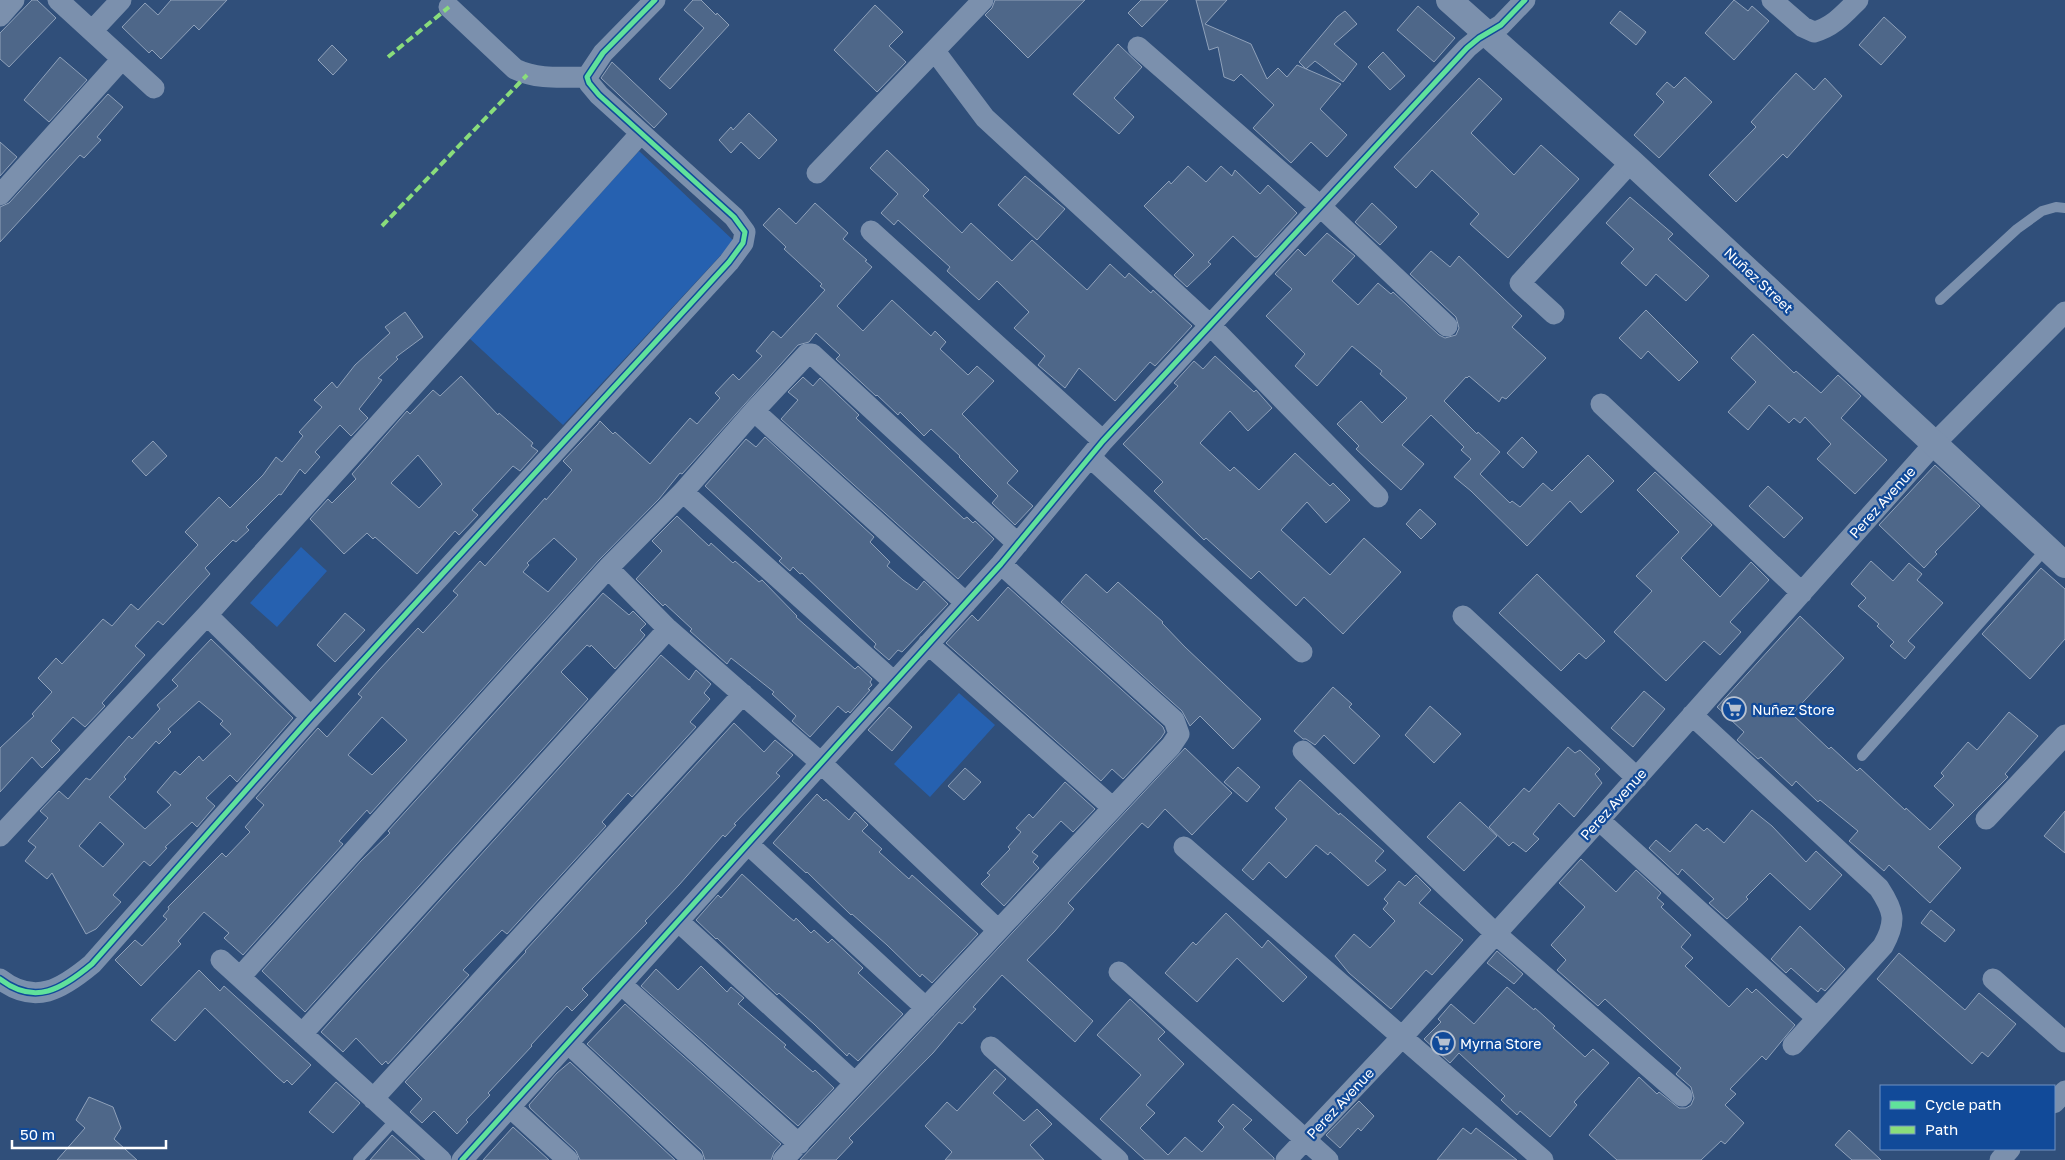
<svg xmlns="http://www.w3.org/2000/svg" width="2065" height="1160" viewBox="0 0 2065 1160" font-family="'Golos Text',sans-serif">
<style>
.green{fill:#2661b0}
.building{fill:#4e6789;stroke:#8fa1ba;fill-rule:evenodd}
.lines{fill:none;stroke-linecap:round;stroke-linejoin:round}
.service{stroke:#7b90ad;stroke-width:10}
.minor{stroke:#7b90ad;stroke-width:21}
.tertiary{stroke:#7b90ad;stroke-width:26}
.quiet{stroke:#8add7b;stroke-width:4;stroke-dasharray:8 4;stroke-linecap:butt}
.cycleway-casing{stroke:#114a99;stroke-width:8}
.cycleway{stroke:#60e19b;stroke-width:5}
.labels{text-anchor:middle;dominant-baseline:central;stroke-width:4.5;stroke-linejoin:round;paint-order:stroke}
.street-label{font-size:14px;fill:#fff;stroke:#114a99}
.poi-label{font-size:14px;fill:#fff;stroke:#114a99;text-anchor:start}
</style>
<rect width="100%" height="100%" fill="#304f7a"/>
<!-- green -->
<path class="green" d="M639 151 734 241 563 425 469 338Z
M301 547 327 571 277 627 250 603Z
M959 693 995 725 930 797 894 764Z"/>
<!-- building -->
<path class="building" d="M32 0H37L56 18 9 67 0 59V33Z
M171 0H227L199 30 194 25 161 59 152 50 149 53 122 27 145 3 158 15Z
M693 0H701L716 15 717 13 729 25 670 89 659 79 704 28 684 10Z
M995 0H1085L1028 58 985 15 992 8Z
M1141 0H1168L1142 27 1128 13Z
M1196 0H1227L1205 24 1251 44 1267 79 1278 68 1287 77 1297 65 1341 84 1320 109 1347 135 1327 157 1311 142 1291 163 1253 128 1274 105 1241 74 1234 81 1224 77 1218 47 1209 50Z
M1734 0 1748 11 1752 6 1769 21 1734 60 1705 33Z
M875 5 903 32 889 46 906 62 877 92 834 50Z
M1418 6 1455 38 1434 62 1397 30Z
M1345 11 1357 24 1334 44 1357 64 1343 82 1315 61 1306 69 1299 62 1337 17Z
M1620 11 1646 32 1636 45 1610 23Z
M1884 17 1906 37 1881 65 1859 45Z
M1118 44 1142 67 1114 98 1134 117 1119 134 1073 94Z
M332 45 347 60 333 75 318 60Z
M1383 52 1405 76 1390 90 1368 67Z
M60 57 87 80 49 122 24 100Z
M612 62 667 114 654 128 601 78Z
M1796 73 1814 90 1825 78 1842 96 1787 158 1783 154 1736 202 1709 175 1756 127 1751 122Z
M1685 77 1712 102 1659 158 1634 135 1664 102 1656 94 1667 82 1674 88Z
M1479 78 1502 99 1471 133 1514 175 1541 145 1579 179 1508 258 1470 224 1479 214 1432 170 1416 188 1394 167Z
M108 94 123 107 97 137 101 140 84 158 80 155 0 242V207L9 203Z
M749 113 777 140 759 159 741 142 731 153 719 140 731 127 733 130Z
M0 142 17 157 0 176Z
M887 150 929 190 923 196 962 233 971 223 1012 261 1032 240 1087 290 1110 264 1125 278 1129 273 1151 293 1153 290 1192 326 1155 366 1150 362 1115 401 1079 368 1065 388 1038 365 1045 356 1014 328 1029 312 997 281 979 300 947 271 950 267 898 220 894 225 881 213 898 194 870 168Z
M1188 166 1206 182 1221 166 1232 176 1235 170 1260 194 1268 185 1297 213 1257 257H1255L1233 236 1208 262 1211 264 1187 287 1174 275 1194 255 1144 206 1169 181 1171 184Z
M1025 176 1065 209 1037 240 998 205Z
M1630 197 1673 234 1668 239 1709 276 1686 301 1656 274 1646 286 1621 263 1634 249 1606 223Z
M815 203 848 233 843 239 867 260 865 261 872 267 837 306 863 331 892 300 931 336 935 331 946 342 940 349 968 375 977 366 994 381 962 414 1018 471 1007 483 1033 506 1015 525 992 503 998 496 959 457 960 456 931 429 924 436 900 412 898 415 877 395 876 396 836 359 840 355 816 333 809 342 798 345 682 474 680 473 659 499 599 560 370 814 367 810 339 841 343 844 243 955 224 938 229 933 204 912 178 941 181 944 141 986 115 960 135 940 142 946 167 919 163 916 169 909 168 907 222 853 226 857 250 832 245 827 264 805 256 798 318 728 327 737 362 697 358 694 379 670 418 628 423 633 458 595 453 591 480 561 485 566 545 498 546 500 572 470 563 461 598 424 600 421 613 434 615 432 650 464 690 418 697 424 720 398 715 393 733 374 739 380 762 356 756 351 773 331 781 338 825 290 820 286 822 284 784 249 786 247 763 225 779 208 796 224ZM554 538 577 559 548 592 523 572 529 565 527 563ZM382 717 407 740 372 775 348 755Z
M1372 203 1397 227 1380 245 1355 222Z
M1327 233 1355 256 1332 281 1358 305 1378 283 1391 294 1393 292 1439 335 1445 338 1456 335 1459 328 1456 317 1410 274 1431 251 1450 267 1459 256 1522 316 1512 327 1546 358 1506 399 1502 397 1499 402 1469 376 1467 378 1466 377 1444 401 1477 434 1478 432 1500 452 1480 474 1510 503 1512 501 1520 507 1543 483 1552 491 1588 455 1614 481 1581 513 1570 501 1527 546 1471 491 1454 477 1471 459 1461 450 1464 447 1431 415 1402 445 1424 464 1401 490 1372 464 1356 449 1359 446 1337 424 1361 401 1382 423 1407 398 1380 374 1382 371 1352 346 1317 386 1295 366 1305 354 1266 316 1292 289 1275 274 1298 249 1305 256Z
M1646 310 1698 362 1679 381 1648 351 1641 359 1619 338Z
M405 312 423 337 396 357 398 359 378 378 382 380 359 409 368 418 351 436 340 425 315 452 320 457 305 474 300 469 281 495 279 494 246 527 249 530 236 542 233 540 205 568 210 574 163 625 158 621 135 646 145 655 102 703 105 706 85 727 73 717 51 741 60 750 42 768 32 757 0 792V748L34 716 32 714 52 692 38 678 56 658 62 664 103 619 112 626 131 604 138 610 198 545 185 532 219 497 230 508 263 475 276 457 282 462 303 436 299 432 322 407 314 400 332 382 337 388 355 365 390 333 385 327Z
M1753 334 1794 373 1796 371 1821 393 1838 375 1861 396 1841 418 1887 460 1855 494 1817 459 1831 444 1805 417 1800 423 1794 418 1789 423 1769 405 1748 430 1728 412 1756 382 1731 358Z
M1215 356 1254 392 1256 390 1272 408 1248 431 1230 411 1200 443 1230 471 1234 467 1259 490 1295 453 1330 486 1333 483 1350 500 1326 523 1307 502 1281 530 1330 575 1364 538 1401 572 1343 634 1304 597 1296 606 1259 571 1251 579 1206 538 1204 540 1154 491 1163 482 1123 444 1178 386 1174 383 1194 361 1203 369Z
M461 376 498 415 499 413 533 443 531 446 538 451 520 471 513 466 472 510 478 515 459 535 455 531 417 574 375 537 373 539 367 533 344 554 310 519 328 499 332 503 356 479 352 474 407 411 410 414 433 390 440 396ZM418 455 442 484 419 508 391 483Z
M803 377 813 386 820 378 859 415 856 418 964 519 967 517 973 523 975 521 994 539 958 579 781 419 798 400 788 392Z
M765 437 874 537 870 542 890 562 887 566 903 580 917 590 924 581 948 604 902 652 898 650 889 660 874 647 876 644 802 573 800 574 793 567 790 571 779 561 782 558 705 486 746 439 756 447Z
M1522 437 1537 452 1523 468 1507 453Z
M153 441 167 456 146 476 132 461Z
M1935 465 1980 506 1935 552 1937 554 1924 568 1879 525Z
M1655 472 1712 525 1681 558 1720 597 1751 562 1769 580 1730 622 1741 632 1720 655 1704 641 1666 681 1614 632 1652 591 1636 576 1679 532 1637 490Z
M1768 486 1803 518 1784 538 1749 506Z
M1420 509 1436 524 1421 539 1406 524Z
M677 516 709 546 711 543 733 563 735 561 759 582 762 580 797 616 796 617 855 669 858 666 872 679 870 682 872 685 868 689 870 690 850 713 848 711 846 713 838 706 810 737 792 721 796 716 772 694 774 692 731 658 727 664 690 631 692 629 665 604 663 606 636 579 662 551 652 541Z
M1871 561 1893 581 1909 563 1922 574 1917 580 1943 603 1908 641 1915 647 1905 659 1890 646 1894 642 1877 626 1879 624 1858 606 1866 598 1851 584Z
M2041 568 2065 589V639L2030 679 1982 634Z
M1086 574 1107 593 1118 582 1163 622 1162 623 1185 647 1261 719 1233 749 1200 716 1190 726 1182 711 1061 602Z
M1537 574 1605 641 1586 659 1579 653 1561 671 1499 613Z
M1008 587 1163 727 1165 732 1161 738 1123 779 1112 769 1101 781 946 643 972 615 978 621Z
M603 593 629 615 633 611 646 624 640 630 645 635 642 639 615 669 591 645 590 647 587 645 561 672 588 699 305 1012 262 971 361 861 390 833 388 831Z
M345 613 365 630 335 662 317 645Z
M1800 616 1844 658 1792 714 1829 749 1831 747 1857 771 1860 768 1905 810 1906 808 1930 830 1954 805 1934 786 1944 776 1941 773 1968 742 1977 750 2009 712 2038 736 2005 774 2008 777 1938 847 1961 868 1930 903 1889 865 1884 871 1849 841 1858 831 1820 800 1818 802 1796 781 1792 786 1761 757 1758 759 1737 740 1744 732 1717 707Z
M211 639 293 718 237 782 230 775 206 798 215 806 197 827 192 822 165 847 167 848 150 866 144 861 113 895 121 902 96 929 86 934 52 873 47 879 25 861 36 847 28 841 48 818 40 811 59 791 68 799 86 778 90 780 129 736 132 739 160 709 157 705 178 686 172 680ZM199 701 223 721 220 724 231 734 203 761 199 756 180 775 175 771 157 792 171 805 145 829 109 797 126 779 124 777 156 741 159 744 171 732 168 729ZM100 822 124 844 103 867 79 846Z
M661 655 689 680 696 670 711 684 704 693 710 699 690 722 696 727 632 797 628 793 602 822 606 826 507 934 502 930 463 970 469 975 388 1064 386 1061 382 1065 356 1038 343 1052 321 1032Z
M1333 687 1352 704 1349 707 1380 736 1354 764 1324 735 1315 745 1306 739H1303L1294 731Z
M1644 691 1665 709 1633 747 1611 728Z
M1430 706 1461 734 1434 763 1405 735Z
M889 707 912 727 892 751 868 730Z
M734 723 764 752 775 740 793 755 776 773 780 776 734 824 736 825 725 837 723 835 679 885 645 921 647 923 582 989 588 995 572 1011 567 1006 531 1045 532 1046 488 1093 490 1095 466 1120 468 1122 457 1134 434 1111 422 1123 410 1112 422 1099 405 1082 526 952 525 951Z
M1568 747 1575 753 1580 750 1600 769 1595 774 1602 783 1574 817 1559 803 1533 834 1539 839 1526 852 1513 842 1509 846 1489 827 1524 788 1529 792Z
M1185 748 1232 793 1192 835 1165 809 1148 828 1142 823 1068 903 1074 909 1054 932 1027 960 1093 1021 1075 1042 1002 975 973 1007 976 1009 962 1024 959 1022 933 1053 849 1138 853 1142 836 1160H800Z
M1238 767 1260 787 1247 802 1224 782Z
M965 768 981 782 964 800 948 786Z
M1300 780 1339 815 1340 813 1384 851 1375 861 1386 870 1368 886 1330 852 1328 855 1316 845 1286 878 1269 862 1253 880 1242 870 1287 819 1275 808Z
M1065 782 1095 809 1073 832 1061 821 1032 852 1038 856 1033 862 1039 868 1004 906 981 884 990 875 987 873 1010 849 1008 847 1021 832 1016 828 1029 814 1033 818Z
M817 794 824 801 826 799 849 820 855 812 868 825 862 831 882 849 879 852 909 879 912 875 978 934 932 983 922 974 920 977 887 945 852 914 851 915 807 872 806 873 773 843Z
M1460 802 1497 836 1464 871 1427 837Z
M1752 810 1772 826 1806 862 1816 851 1842 875 1810 910 1770 873 1746 897 1748 899 1727 919 1709 903 1714 899 1682 869 1678 875 1649 848 1656 840 1670 852 1696 824 1704 831 1707 828 1724 843Z
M2065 811V853L2044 836Z
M1581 859 1616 892 1636 870 1661 893 1657 898 1664 904 1661 907 1691 935 1681 947 1693 958 1685 966 1729 1007 1747 988 1752 993 1756 989 1795 1025 1766 1060 1762 1056 1730 1089 1736 1094 1725 1105 1744 1123 1725 1144 1721 1141 1701 1160H1617L1589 1135 1639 1077 1657 1094 1659 1092 1679 1108H1686L1691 1105 1694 1098 1691 1087 1676 1074 1681 1068 1605 999 1598 1006 1557 970 1566 960 1551 945 1585 907 1559 883Z
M742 874 788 916 794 921 796 918 811 933 814 930 828 943 832 939 863 968 858 973 903 1014 858 1061 849 1053 847 1056 814 1024 779 993 777 995 717 938 716 939 696 920 718 895 721 898Z
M1416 875 1431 890 1419 903 1463 940 1432 975 1426 970 1391 1009 1349 973 1335 956 1354 934 1370 948 1395 921 1383 909 1388 903 1384 899 1399 881 1405 886Z
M1931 910 1955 930 1945 942 1921 923Z
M1226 913 1262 948 1268 940 1307 977 1283 1002 1237 958 1197 1002 1165 973 1193 942 1196 945Z
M1800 926 1845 969 1825 991 1821 988 1818 992 1791 968 1786 973 1771 959Z
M1497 951 1523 974 1514 984 1487 963Z
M1899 953 1965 1010 1979 993 2016 1024 1988 1057 1982 1052 1972 1064 1877 979Z
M701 966 727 992 731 987 744 998 738 1004 786 1045 784 1047 813 1072 815 1070 834 1088 798 1126 641 986 656 969 678 990Z
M199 970 220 991 224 986 311 1065 292 1085 287 1080 284 1083 276 1076 205 1008 175 1041 151 1020Z
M1507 987 1534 1010 1535 1008 1555 1026 1553 1028 1585 1057 1593 1049 1609 1063 1574 1102 1577 1105 1550 1137 1520 1111 1517 1115 1501 1100 1505 1096 1459 1053 1450 1063 1424 1039 1441 1022 1438 1019 1451 1004 1474 1024Z
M1130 999 1165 1032 1158 1039 1184 1064 1146 1105 1155 1113 1140 1128 1168 1155 1185 1137 1202 1152 1224 1127 1218 1121 1233 1104 1252 1120 1243 1129 1274 1158V1160H1145L1100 1119 1141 1075 1097 1035Z
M625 1004 781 1144 774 1152 771 1160H705L702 1151 587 1044Z
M570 1062 675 1160H580L576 1151 530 1108 529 1105 557 1073Z
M995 1069 1006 1079 993 1093 1024 1121 1037 1109 1052 1124 1030 1145 1044 1160H945L952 1152 925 1126 947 1102 957 1111Z
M336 1082 360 1103 333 1133 309 1112Z
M89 1097 113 1107 121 1128 114 1139 137 1160H57L85 1128 76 1120Z
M1359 1101 1374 1116 1361 1131 1358 1128 1340 1148 1326 1135Z
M513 1127 549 1160H483Z
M1463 1128 1471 1134 1476 1128 1517 1160H1437Z
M1849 1130 1881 1160H1852L1835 1145Z
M392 1135 420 1160H370Z"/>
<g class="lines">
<!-- service -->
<path class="service" d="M1940 300 2017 229 2042 211 2056 207 2065 208
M1862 756 2046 549
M358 1160 396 1119"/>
<!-- minor -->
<path class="minor" d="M58 0 154 88
M1772 0 1803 27 1814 32C1833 27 1844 14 1858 0
M449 7 515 69C538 80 562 77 587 77
M0 16 14 0
M92 31 121 0
M1138 47 1321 207 1447 326
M940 58 985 118 1211 326 1378 497
M817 173 983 0
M0 195 122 59
M871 231 1103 441
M1554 314 1520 283 1631 162
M1601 404 1802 593
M754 411 966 603
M1090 457 1302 652
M683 492 894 682
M608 568 668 629 821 763 998 930
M207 615 311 717
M1463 616 1637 778
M928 644 1113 808
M1692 715 1879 888C1894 911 1897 921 1883 946L1793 1045
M1303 751 1496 934 1682 1096
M1986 819 2065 735
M1599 820 1817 1018
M0 836 207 615 641 133
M748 844 926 1008
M1184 847 1543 1160
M678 921 855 1083
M221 960 441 1160
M1119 972 1328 1160
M240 977 608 568 683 492 754 411 807 354H812L1018 544
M0 979C35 1006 62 989 92 964L311 717 729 262 743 243 745 232 734 217 599 95 589 83 587 77 603 53 655 0
M1993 979 2065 1042
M621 984 799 1144
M302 1034 668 629
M568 1043 693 1160
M991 1047 1118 1160
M373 1099 743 694
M2054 1103 2065 1091
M510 1107 568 1160
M462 1160 1001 564 1103 441 1467 48 1479 38 1501 25 1525 0
M783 1160 1171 746 1179 734 1174 720 1001 564
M1286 1160 1403 1036 1599 820 1934 444 2065 312
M2000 1160 2010 1149"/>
<!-- tertiary -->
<path class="tertiary" d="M1449 0 1631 162 2065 565"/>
<!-- quiet -->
<path class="quiet" d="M388 57 449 7
M382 226 527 75"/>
<!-- cycleway casing -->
<g class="cycleway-casing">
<path id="cycleway" d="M0 979C35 1006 62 989 92 964L311 717 729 262 743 243 745 232 734 217 599 95 589 83 587 77 603 53 655 0
M462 1160 1001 564 1103 441 1467 48 1479 38 1501 25 1525 0"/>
</g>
<!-- cycleway -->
<use href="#cycleway" class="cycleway"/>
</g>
<!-- icons -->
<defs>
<g id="supermarket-ring" transform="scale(1.25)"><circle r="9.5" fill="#114a99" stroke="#b7c1d0" stroke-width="1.5"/><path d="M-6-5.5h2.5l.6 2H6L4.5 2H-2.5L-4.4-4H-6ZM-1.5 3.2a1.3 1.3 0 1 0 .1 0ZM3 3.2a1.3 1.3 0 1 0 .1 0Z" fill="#b7c1d0"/></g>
</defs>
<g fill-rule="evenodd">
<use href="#supermarket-ring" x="1734" y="709"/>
<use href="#supermarket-ring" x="1443" y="1043"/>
</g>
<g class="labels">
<!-- street labels -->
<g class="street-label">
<text transform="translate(1759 280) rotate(43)">Nuñez Street</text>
<text transform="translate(1882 502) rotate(-48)">Perez Avenue</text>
<text transform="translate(1613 804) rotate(-48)">Perez Avenue</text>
<text transform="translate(1340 1103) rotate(-47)">Perez Avenue</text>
</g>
<!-- poi labels -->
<g class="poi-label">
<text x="1752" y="709">Nuñez Store</text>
<text x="1460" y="1043">Myrna Store</text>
</g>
</g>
<!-- legend -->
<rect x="1880" y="1085" width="175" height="65" fill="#114a99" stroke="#7092c2"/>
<rect x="1890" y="1101" width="25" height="8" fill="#60e19b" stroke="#7092c2"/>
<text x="1925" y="1110" font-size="15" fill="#ffffff">Cycle path</text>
<rect x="1890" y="1126" width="25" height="8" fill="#8add7b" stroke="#7092c2"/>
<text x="1925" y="1135" font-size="15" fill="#ffffff">Path</text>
<!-- scale -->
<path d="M12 1140v8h154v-8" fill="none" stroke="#ffffff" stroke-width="2.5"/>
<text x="20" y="1140" font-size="15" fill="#ffffff" stroke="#114a99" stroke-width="4" paint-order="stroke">50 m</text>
</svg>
